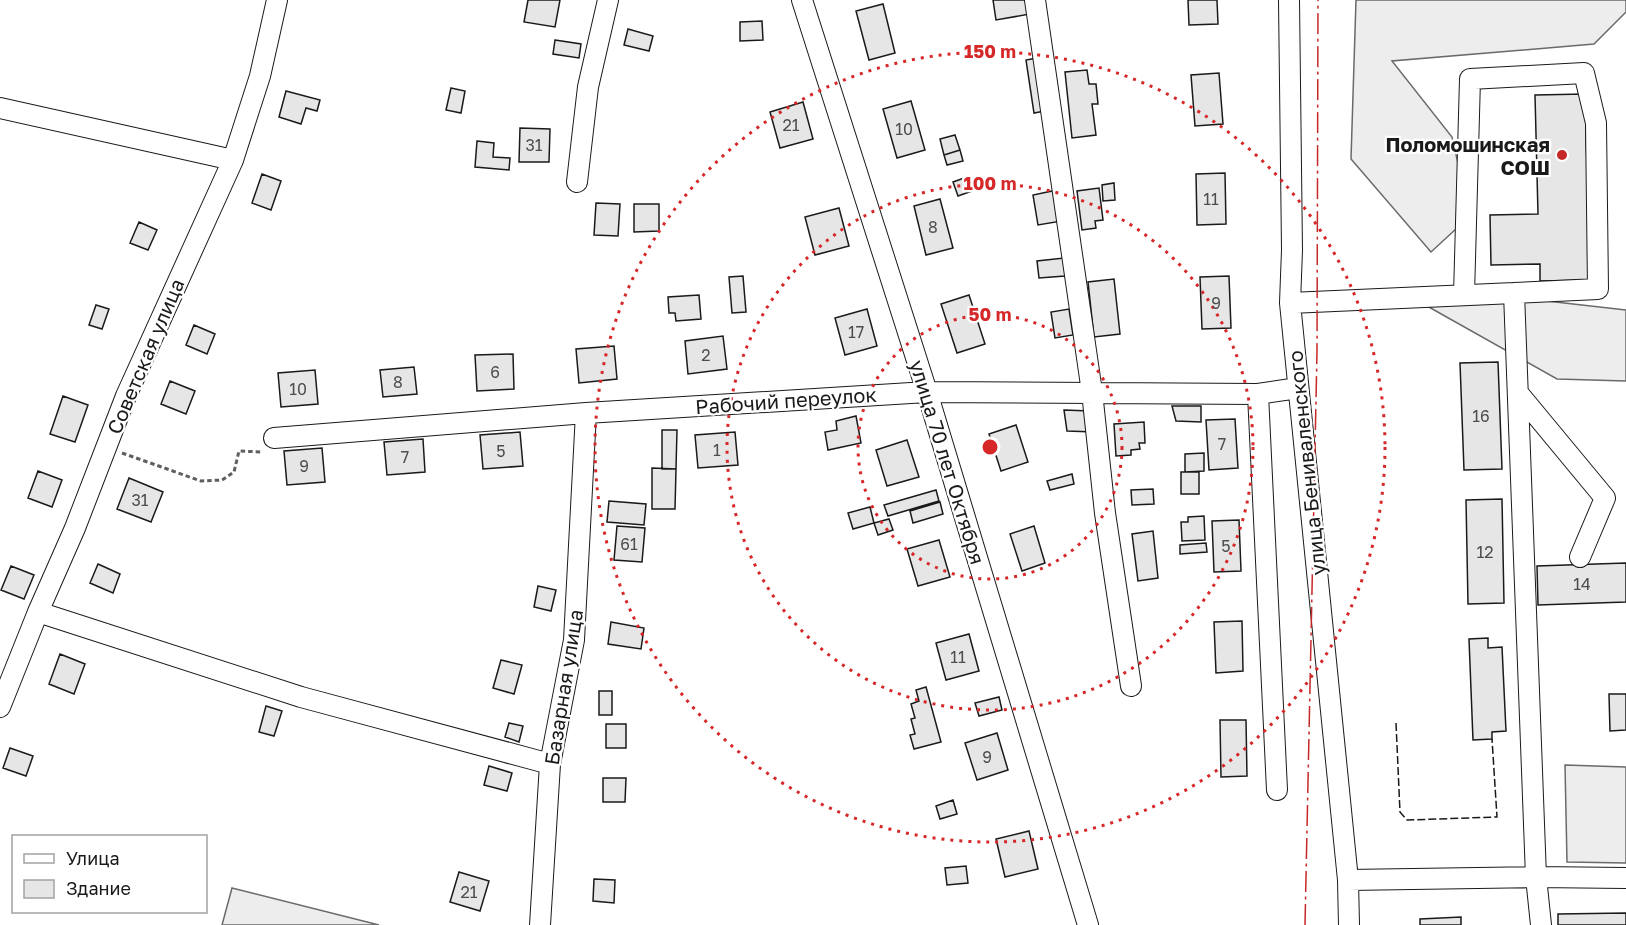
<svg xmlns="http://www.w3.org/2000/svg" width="1626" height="925" viewBox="0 0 1626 925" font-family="'Golos Text',sans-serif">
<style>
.built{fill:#ededed;stroke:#6a6a6a;stroke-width:1.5}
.building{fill:#e6e6e6;stroke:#1a1a1a;stroke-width:1.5}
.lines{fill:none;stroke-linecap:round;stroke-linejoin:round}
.minor-casing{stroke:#1a1a1a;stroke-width:22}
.path{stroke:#5f5f5f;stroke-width:3;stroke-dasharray:4.5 3;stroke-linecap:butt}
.minor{stroke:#fff;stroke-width:20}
.fence{stroke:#1a1a1a;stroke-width:1.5;stroke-dasharray:8 3;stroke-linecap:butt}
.power{stroke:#c62828;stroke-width:1.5;stroke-dasharray:21 4.5 3 4.5;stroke-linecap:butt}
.ring{fill:none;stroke:#d62828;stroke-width:3;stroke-dasharray:3 6}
.poi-dot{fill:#c62828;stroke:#fff;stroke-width:2}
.labels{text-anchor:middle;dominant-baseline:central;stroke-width:4.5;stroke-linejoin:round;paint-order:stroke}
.number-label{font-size:16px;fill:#4d4d4d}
.poi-label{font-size:20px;font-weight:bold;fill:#1a1a1a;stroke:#fff;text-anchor:end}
.street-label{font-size:20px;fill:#1a1a1a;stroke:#fff}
.centre{fill:#d62828;stroke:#fff;stroke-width:3}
.ring-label{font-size:18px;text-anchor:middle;font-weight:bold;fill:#d62828;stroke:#fff;stroke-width:4.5;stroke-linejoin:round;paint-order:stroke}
</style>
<rect width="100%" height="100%" fill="#fff"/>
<!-- built -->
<path class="built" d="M1356 0H1626V12L1594 44 1392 61 1452 137 1470 216 1431 252 1351 159Z
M1529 299 1626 310V381L1557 379 1427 306Z
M1565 765 1626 767V863L1567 862Z
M232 888 379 925H222Z"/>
<!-- building -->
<path class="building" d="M528 0H560L555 27 524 22Z
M993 0H1028L1030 14 996 20Z
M1188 0H1217L1218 24 1189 25Z
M883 4 895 53 869 60 856 11Z
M762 21 763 40 740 41V22Z
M628 29 653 36 649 51 624 45Z
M555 40 581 44 579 58 553 54Z
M1037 58 1045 111 1034 113 1026 60Z
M1087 70 1089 84H1096L1098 104H1092L1096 135 1072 138 1065 72Z
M1219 73 1223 124 1195 126 1191 75Z
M451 88 465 91 461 113 446 110Z
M286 91 320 100 317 111 306 108 301 124 279 117Z
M1585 94 1590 280 1540 281V264L1491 265 1490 215 1538 214 1535 95Z
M911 101 925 150 897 158 883 109Z
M803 102 813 139 780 148 770 112Z
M520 128 550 129 549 162H519Z
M955 135 960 150 944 155 940 139Z
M477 141 494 143 493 157 510 158 509 170 475 167Z
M960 150 963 161 947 165 944 155Z
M1225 173 1226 224 1197 225 1196 174Z
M262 174 281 181 271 210 252 203Z
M967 177 972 191 958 196 953 182Z
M1114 183 1115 200 1103 201 1102 185Z
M1099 188 1103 220 1095 221 1096 228 1082 230 1077 191Z
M1057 190 1062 221 1038 225 1033 195Z
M940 199 953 248 926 255 914 206Z
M596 203 620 204 618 236 594 235Z
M634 204H659V231L634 232Z
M839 208 849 246 815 255 805 217Z
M139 222 157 230 148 250 130 243Z
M1064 258 1065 276 1039 278 1037 261Z
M743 276 746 312 732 313 729 277Z
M1229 276 1231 328 1202 329 1200 277Z
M1114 279 1120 334 1094 337 1088 282Z
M699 295 701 319 676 321 675 313H669L668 297Z
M969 295 985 344 957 353 941 304Z
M96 305 109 309 102 329 89 325Z
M867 309 877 346 845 355 835 318Z
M1069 309 1073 335 1055 338 1051 312Z
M194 325 215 334 207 354 186 345Z
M723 336 727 369 688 374 685 341Z
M614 346 617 379 579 383 576 349Z
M513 354 514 389 477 391 475 355Z
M1498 362 1502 469 1464 470 1460 363Z
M414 367 417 394 383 397 380 370Z
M315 370 318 404 281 407 278 373Z
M170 381 195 391 186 414 161 404Z
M63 396 88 405 75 442 50 434Z
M1172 406H1201V422L1176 421Z
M1064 410 1090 411 1094 432 1067 431Z
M856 416 861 443 828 450 825 432 837 430 836 421Z
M1235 419 1238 468 1209 470 1206 420Z
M1144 422 1145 443H1139L1140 449 1131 450V455L1116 456 1114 424Z
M1016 425 1028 462 1001 471 989 434Z
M662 430H677L676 469H662Z
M520 432 523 466 483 469 480 435Z
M735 432 738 465 698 468 695 435Z
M423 439 425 472 387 475 384 442Z
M907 440 919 477 887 486 876 450Z
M322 448 325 482 287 485 284 451Z
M1204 453V471L1185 472V454Z
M652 468 676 469 675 509H652Z
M38 471 62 480 52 507 28 498Z
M1181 472H1199V494H1181Z
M1072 474 1074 484 1050 490 1047 481Z
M129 478 163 492 151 522 117 509Z
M1153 489 1154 504 1132 505 1131 490Z
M936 490 939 501 888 516 884 505Z
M1502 499 1504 603 1468 604 1466 500Z
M609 501 646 504 644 525 607 522Z
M940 502 943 514 913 523 910 511Z
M870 507 874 523 853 529 848 513Z
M1204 516 1205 540 1182 541 1181 522H1188V517Z
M889 519 893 530 878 535 874 523Z
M1239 520 1241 571 1214 572 1212 521Z
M617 526 645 528 642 562 614 560Z
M1034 526 1045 563 1022 571 1010 534Z
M1153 531 1158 578 1138 581 1132 534Z
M939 540 950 577 918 586 907 549Z
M1206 543 1207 552 1180 554V545Z
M1626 563V602L1538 605 1537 566Z
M98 564 120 574 113 593 90 583Z
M11 566 34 575 24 599 1 590Z
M538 586 556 590 551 611 534 607Z
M1242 621 1243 671 1216 673 1214 622Z
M611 622 644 628 641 649 608 644Z
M969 634 979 671 946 680 936 643Z
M1488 638V648L1502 647 1506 731 1492 732V739L1473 740 1469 639Z
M60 654 85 664 74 694 49 684Z
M501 660 522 665 514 694 493 688Z
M926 687 941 742 914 749 910 735 915 734 911 719 915 718 911 704 919 701 916 690Z
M599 691H612V715H599Z
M1609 694H1626V730L1610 731Z
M999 697 1002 710 979 716 975 703Z
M266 706 282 711 274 736 259 732Z
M1220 720H1246L1247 776 1221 777Z
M509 723 523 726 519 742 505 737Z
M606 724H626V748H606Z
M997 733 1008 770 977 780 965 743Z
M10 748 33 756 26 776 3 768Z
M489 766 512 773 507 791 484 785Z
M603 778H626L625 802H603Z
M953 800 957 814 940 819 936 806Z
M1029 831 1038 869 1005 877 996 839Z
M966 866 968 883 947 885 945 868Z
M459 872 489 881 480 911 450 902Z
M594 879 615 880 614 903 593 901Z
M1626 913V925H1558V914Z
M1461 917V925H1420V919Z"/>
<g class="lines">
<!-- minor casing -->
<g class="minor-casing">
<path id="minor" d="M802 0 927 392 1088 925
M1035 0 1092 392 1105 513 1131 686
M1289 0 1292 250 1290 303 1348 880 1349 925
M0 108 233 160
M577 182 588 87 608 0
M1464 295 1470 79 1584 73 1596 123 1598 289 1514 293
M1290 303 1514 293 1536 877 1541 925
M1518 393 1605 498 1580 557
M1258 394 1277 790
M274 438 586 413 927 392 1258 394 1298 388
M38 612 301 697 550 764
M0 707 38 612 75 528 126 396 233 160 260 76 277 0
M1348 880 1536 877 1626 878
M540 925 550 764 574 640 586 413"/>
</g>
<!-- path -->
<path class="path" d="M122 453 201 481 222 480 234 472 239 451 263 452"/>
<!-- minor -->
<use href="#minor" class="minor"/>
<!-- fence -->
<path class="fence" d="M1396 723 1400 812 1407 820 1497 817 1492 739"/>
<!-- power -->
<path class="power" d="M1305 925 1317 352 1318 0"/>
</g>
<!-- distance rings -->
<g class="ring">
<circle cx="990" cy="447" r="132"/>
<circle cx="990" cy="447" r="263"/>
<circle cx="990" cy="447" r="395"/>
</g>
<!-- markers -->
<circle class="poi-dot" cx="1562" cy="155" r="6"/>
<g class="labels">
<!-- number labels -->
<g class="number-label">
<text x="791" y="125">21</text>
<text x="904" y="129">10</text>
<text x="534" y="145">31</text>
<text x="1211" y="199">11</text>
<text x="933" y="227">8</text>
<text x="1216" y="303">9</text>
<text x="856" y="332">17</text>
<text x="706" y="355">2</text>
<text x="495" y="372">6</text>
<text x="398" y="382">8</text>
<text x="298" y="389">10</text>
<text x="1481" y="416">16</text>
<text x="1222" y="444">7</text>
<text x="717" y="450">1</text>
<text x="501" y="451">5</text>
<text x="405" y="457">7</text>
<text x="304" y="466">9</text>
<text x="140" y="500">31</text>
<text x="629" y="544">61</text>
<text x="1226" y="546">5</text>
<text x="1485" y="552">12</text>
<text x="1582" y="584">14</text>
<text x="958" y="657">11</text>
<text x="987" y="757">9</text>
<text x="469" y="892">21</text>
</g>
<!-- poi labels -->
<g class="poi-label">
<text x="1550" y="144">Поломошинская<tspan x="1550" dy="23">СОШ</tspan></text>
</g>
<!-- street labels -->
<g class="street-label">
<text transform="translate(145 356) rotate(-67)">Советская улица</text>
<text transform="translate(786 400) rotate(-4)">Рабочий переулок</text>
<text transform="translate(948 462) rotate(73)">улица 70 лет Октября</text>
<text transform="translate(1306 463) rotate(-96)">улица Бениваленского</text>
<text transform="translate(563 687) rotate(-81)">Базарная улица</text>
</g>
</g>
<circle cx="990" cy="447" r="9" class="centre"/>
<g class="ring-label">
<text x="990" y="58">150 m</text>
<text x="990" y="190">100 m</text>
<text x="990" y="321">50 m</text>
</g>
<!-- legend -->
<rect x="12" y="835" width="195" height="78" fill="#ffffff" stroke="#a3a3a3" stroke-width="1.5"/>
<rect x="24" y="854" width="30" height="9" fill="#ffffff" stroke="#a3a3a3" stroke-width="1.5"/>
<text x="66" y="865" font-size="18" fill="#1a1a1a">Улица</text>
<rect x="24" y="880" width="30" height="18" fill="#e6e6e6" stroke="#a3a3a3" stroke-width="1.5"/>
<text x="66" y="895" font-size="18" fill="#1a1a1a">Здание</text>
</svg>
